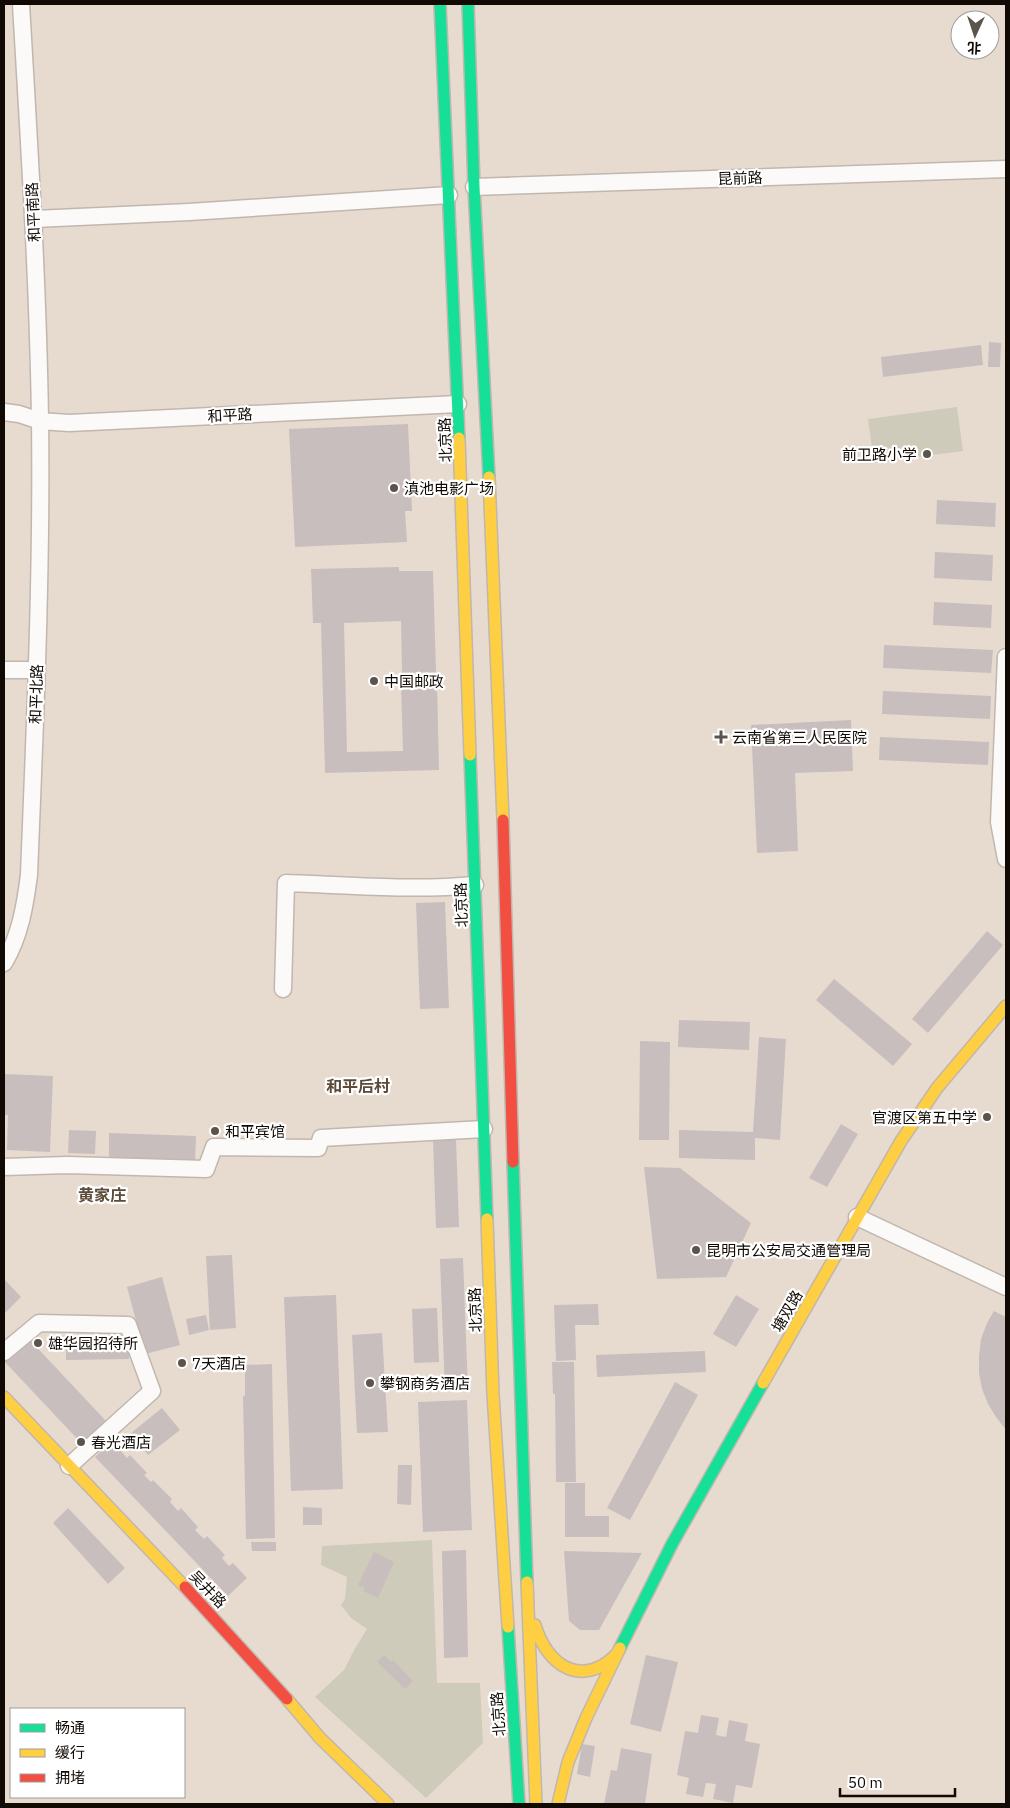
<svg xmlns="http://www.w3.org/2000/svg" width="1010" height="1808" viewBox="0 0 1010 1808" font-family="'IBM Plex Sans','Noto Sans SC',sans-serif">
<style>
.green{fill:#cecbbb}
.building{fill:#c8bebd}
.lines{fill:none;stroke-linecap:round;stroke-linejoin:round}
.street-casing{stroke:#c1b7ae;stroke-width:19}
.fast-casing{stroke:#c1b7ae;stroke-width:14}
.slow-casing{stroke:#c1b7ae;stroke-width:14}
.jam-casing{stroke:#c1b7ae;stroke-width:14}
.street{stroke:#fbfaf8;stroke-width:16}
.fast{stroke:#16e098;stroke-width:11}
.slow{stroke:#ffcf43;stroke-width:11}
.jam{stroke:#f24e42;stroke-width:11}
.poi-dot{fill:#5c534b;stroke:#fff;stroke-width:2}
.labels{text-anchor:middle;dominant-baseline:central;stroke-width:4.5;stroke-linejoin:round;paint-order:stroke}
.street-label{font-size:15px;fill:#110a04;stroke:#fff}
.poi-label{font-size:15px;fill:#110a04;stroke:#fff;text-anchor:start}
.neighbourhood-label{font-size:16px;font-weight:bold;fill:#5d4b39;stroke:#fff}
</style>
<rect width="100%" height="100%" fill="#e7dbd0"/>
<!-- green -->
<path class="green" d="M957 407 963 451 874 463 868 419Z
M432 1540 437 1683H480L483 1743 426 1798 315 1697 344 1670 354 1650 367 1629 351 1618 341 1605 345 1599 347 1577 321 1565 322 1546Z"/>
<!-- building -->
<path class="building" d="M989 342 1001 343 1000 367H988Z
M981 345 983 365 883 377 881 357Z
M408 424 412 511H405L407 542 295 547 289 429Z
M937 500 996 503 995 527 936 524Z
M935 552 993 555 992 581 934 578Z
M399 567V571H433L436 672 402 673 401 621 344 623 347 752 403 751 401 684 437 683 439 770 325 773 321 623H313L311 569Z
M934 602 992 605 991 628 933 625Z
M884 645 993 650 991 673 883 668Z
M883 691 991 696 990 719 882 714Z
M851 720 853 771 795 773 798 851 757 853 751 725Z
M880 737 989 742 988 765 879 760Z
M445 902 449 1008 420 1009 416 903Z
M987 931 1003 945 928 1033 912 1019Z
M834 979 912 1044 893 1066 816 1000Z
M679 1020 750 1022 749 1050 678 1047Z
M759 1037 786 1039 780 1140 755 1138V1160L679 1158V1130L753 1132Z
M640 1041 670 1042 669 1140H639Z
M4 1074 53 1076 50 1152 7 1150 8 1115H4Z
M841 1124 858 1134 827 1187 809 1178Z
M69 1130 96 1131 95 1154 68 1153Z
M109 1133 196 1136 195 1162 109 1159Z
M456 1138 459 1227 436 1228 433 1139Z
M644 1167 680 1168 751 1223 726 1277 657 1279Z
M232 1255 236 1328 210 1330 206 1256Z
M463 1258 468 1391 445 1392 440 1259Z
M162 1277 180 1345 145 1354 127 1287Z
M4 1279 21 1297 4 1314Z
M336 1295 343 1489 291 1491 284 1297Z
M736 1295 759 1309 736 1347 713 1334Z
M598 1304 599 1325H575L576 1360 556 1361 554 1305Z
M437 1308 439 1362 414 1363 412 1309Z
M994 1311 1006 1317V1430L996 1417 988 1404 982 1389 979 1373V1356L981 1339 987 1323Z
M206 1315 209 1330 189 1335 186 1319Z
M382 1333 388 1432 357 1433 352 1335Z
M66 1337H129V1359L66 1360Z
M28 1338 107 1422 83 1445 4 1361Z
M705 1351 706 1372 597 1377 596 1355Z
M552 1362H574L576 1482H556L555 1394H553Z
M272 1364 275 1538 246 1539 243 1396H245V1365Z
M675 1382 698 1395 630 1520 607 1508Z
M467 1400 472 1530 423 1532 418 1402Z
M162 1408 180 1430 148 1455 131 1433Z
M114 1439 121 1446 118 1448 127 1458 130 1455 147 1473 144 1475 151 1482 153 1480 172 1499 170 1502 178 1511 181 1508 198 1527 195 1530 204 1539 207 1536 225 1555 222 1558 229 1566 233 1563 247 1578 228 1596 95 1457Z
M398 1465H412L411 1505 397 1504Z
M565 1483H585V1516H609V1537H565Z
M303 1507 322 1508V1525H303Z
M68 1508 125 1568 108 1584 53 1523Z
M251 1542H276V1551H252Z
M466 1550 468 1657 444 1658 442 1551Z
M564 1551 642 1553 599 1630H580L569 1621Z
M374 1552 394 1562 378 1598 363 1591 365 1588 358 1585Z
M384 1655 391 1662 393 1660 413 1681 405 1689 377 1662Z
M646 1655 678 1662 661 1732 630 1724Z
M701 1715 719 1718 716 1735 726 1737 729 1720 748 1724 745 1741 760 1744 752 1788 736 1785 733 1803 713 1799 716 1784 706 1783 703 1797 686 1794 689 1778 677 1775 685 1731 698 1733Z
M582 1744 595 1746 590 1777 577 1774Z
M621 1748 652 1754 645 1804H604L611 1770 617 1771Z"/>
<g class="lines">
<!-- street casing -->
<g class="street-casing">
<path id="street" d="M474 187 1006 169
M34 219 189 212 449 195
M4 412 19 414 40 421 69 423 458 404
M1006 657 999 822 1006 859
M4 670H37
M4 963C20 936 25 906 29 875 35 723 42 571 40 420 38 281 29 142 21 4
M283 989 286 883C349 885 412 891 475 885
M4 1167 67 1165 206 1169 214 1147 318 1148 321 1138 484 1129
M857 1217 1006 1287
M4 1352 39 1323 128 1325 152 1391 69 1466"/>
</g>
<!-- fast casing -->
<g class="fast-casing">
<path id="fast" d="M440 4 459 438
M468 4 474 187 489 477
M470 755 487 1219
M513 1162 527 1582
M508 1627 519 1804
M620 1648 672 1544 763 1383"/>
</g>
<!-- slow casing -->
<g class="slow-casing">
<path id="slow" d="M459 438 470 755
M489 477 503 820
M487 1219 493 1394 508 1627
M763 1383 901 1141 937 1088 1006 1006
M4 1397 185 1587
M527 1582 536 1804
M535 1625C547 1666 582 1689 617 1654
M287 1699 320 1738 388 1804
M558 1804 568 1762 586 1718 620 1648"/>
</g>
<!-- jam casing -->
<g class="jam-casing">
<path id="jam" d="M503 820 513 1162
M185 1587 287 1699"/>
</g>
<!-- street -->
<use href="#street" class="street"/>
<!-- fast -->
<use href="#fast" class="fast"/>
<!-- slow -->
<use href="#slow" class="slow"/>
<!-- jam -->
<use href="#jam" class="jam"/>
</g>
<!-- markers -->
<g class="poi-dot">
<circle cx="927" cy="454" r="5"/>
<circle cx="394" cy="488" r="5"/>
<circle cx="374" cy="681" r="5"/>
<path d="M718.5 729.5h5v5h5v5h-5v5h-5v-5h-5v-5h5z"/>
<circle cx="987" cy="1117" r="5"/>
<circle cx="215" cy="1131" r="5"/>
<circle cx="696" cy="1250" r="5"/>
<circle cx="38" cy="1343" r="5"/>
<circle cx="182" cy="1363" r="5"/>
<circle cx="370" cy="1383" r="5"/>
<circle cx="81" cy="1442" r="5"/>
</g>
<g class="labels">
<!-- street labels -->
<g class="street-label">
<text transform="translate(740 178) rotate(-2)">昆前路</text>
<text transform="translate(33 212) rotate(-93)">和平南路</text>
<text transform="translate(230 415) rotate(-3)">和平路</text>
<text transform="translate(445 440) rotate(-92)">北京路</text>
<text transform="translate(36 694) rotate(-88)">和平北路</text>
<text transform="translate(461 905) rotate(-92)">北京路</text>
<text transform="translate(475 1310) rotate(-92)">北京路</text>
<text transform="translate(787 1311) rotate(-60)">塘双路</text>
<text transform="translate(208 1589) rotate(46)">吴井路</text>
<text transform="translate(498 1714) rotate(-94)">北京路</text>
</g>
<!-- poi labels -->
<g class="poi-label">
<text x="917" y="454" text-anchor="end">前卫路小学</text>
<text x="404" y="488">滇池电影广场</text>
<text x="384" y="681">中国邮政</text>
<text x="732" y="737">云南省第三人民医院</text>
<text x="977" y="1117" text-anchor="end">官渡区第五中学</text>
<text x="225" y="1131">和平宾馆</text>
<text x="706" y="1250">昆明市公安局交通管理局</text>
<text x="48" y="1343">雄华园招待所</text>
<text x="192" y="1363">7天酒店</text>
<text x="380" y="1383">攀钢商务酒店</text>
<text x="91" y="1442">春光酒店</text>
</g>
<!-- neighbourhood labels -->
<g class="neighbourhood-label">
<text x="358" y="1086">和平后村</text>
<text x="102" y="1195">黄家庄</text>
</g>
</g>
<!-- border -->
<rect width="1010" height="1808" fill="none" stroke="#110a04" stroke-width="10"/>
<!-- legend -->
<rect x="10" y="1708" width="175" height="90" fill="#ffffff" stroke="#a09d9b"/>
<rect x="20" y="1724" width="25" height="8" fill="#16e098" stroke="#a09d9b"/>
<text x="55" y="1733" font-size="15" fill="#110a04">畅通</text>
<rect x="20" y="1749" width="25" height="8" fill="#ffcf43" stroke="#a09d9b"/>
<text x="55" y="1758" font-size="15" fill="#110a04">缓行</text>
<rect x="20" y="1774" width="25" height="8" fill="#f24e42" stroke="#a09d9b"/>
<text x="55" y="1783" font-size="15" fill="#110a04">拥堵</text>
<!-- north arrow -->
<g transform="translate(975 35) rotate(183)"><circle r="24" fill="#ffffff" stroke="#a09d9b"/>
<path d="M0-4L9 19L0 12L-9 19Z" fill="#5c534b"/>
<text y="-8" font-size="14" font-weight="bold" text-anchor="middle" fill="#110a04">北</text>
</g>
<!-- scale -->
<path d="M840 1788v8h115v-8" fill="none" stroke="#110a04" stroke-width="2.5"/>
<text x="848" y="1788" font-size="15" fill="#110a04" stroke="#ffffff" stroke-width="4" paint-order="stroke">50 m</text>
</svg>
